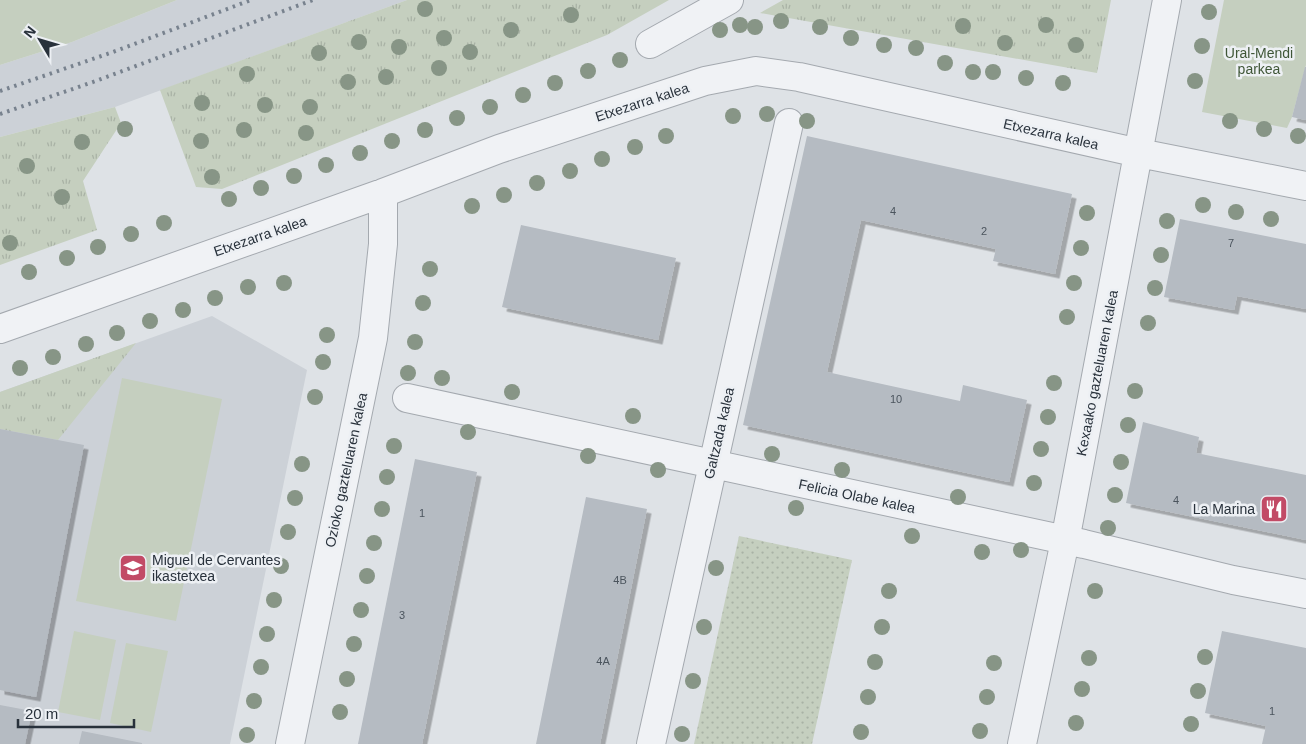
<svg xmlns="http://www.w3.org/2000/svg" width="1306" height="744" viewBox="0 0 1306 744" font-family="Helvetica,sans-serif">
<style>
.built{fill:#ccd1d7}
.grass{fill:url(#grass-tufts)}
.park{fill:#c5cfbf}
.garden{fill:url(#garden-dots)}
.building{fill:#b5bbc2;filter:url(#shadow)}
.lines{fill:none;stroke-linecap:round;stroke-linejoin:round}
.pedestrian-casing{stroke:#a4a9af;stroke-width:30}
.minor-casing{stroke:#a4a9af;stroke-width:30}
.pedestrian{stroke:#f0f2f5;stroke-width:28}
.minor{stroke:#f0f2f5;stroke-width:28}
.rail{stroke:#78828e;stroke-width:4;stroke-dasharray:2.5 5;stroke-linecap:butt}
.tree{fill:#879586}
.labels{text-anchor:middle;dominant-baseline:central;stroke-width:5;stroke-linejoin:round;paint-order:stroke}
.number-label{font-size:11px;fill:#4b545d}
.park-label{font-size:14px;fill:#3f5637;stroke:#edf0f4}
.street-label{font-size:14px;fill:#28313b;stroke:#edf0f4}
.poi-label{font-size:14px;fill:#28313b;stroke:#edf0f4;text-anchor:end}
</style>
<defs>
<pattern id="grass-tufts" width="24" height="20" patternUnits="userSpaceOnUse" patternTransform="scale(1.25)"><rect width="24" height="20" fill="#c5cfbf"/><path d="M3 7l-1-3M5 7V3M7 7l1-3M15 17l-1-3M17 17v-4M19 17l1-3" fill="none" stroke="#a9b2a5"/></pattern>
<pattern id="garden-dots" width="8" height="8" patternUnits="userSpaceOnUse" patternTransform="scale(1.25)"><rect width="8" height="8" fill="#c5cfbf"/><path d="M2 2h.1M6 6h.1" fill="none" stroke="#a9b2a5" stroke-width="1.8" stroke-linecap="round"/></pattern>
<filter id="shadow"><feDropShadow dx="4.5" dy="4.5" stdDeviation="0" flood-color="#0004"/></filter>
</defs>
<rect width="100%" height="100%" fill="#dee2e6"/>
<!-- built -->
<path class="built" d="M177 0H407L115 107 0 137V65L72 42Z
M212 316 307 370 230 744H0V392Z"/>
<!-- grass -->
<path class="grass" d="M407 0H669L607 35 222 189 196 187 160 90Z
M783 0H1111L1097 73 760 13Z
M115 107 121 123 83 181 97 230 0 265V137Z
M136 343 58 440 0 429V392Z"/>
<!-- park -->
<path class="park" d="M0 0H177L72 42 0 65Z
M1224 0H1306V65L1292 117 1287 128 1202 112Z
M122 378 222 399 176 621 76 601Z
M74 631 116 640 100 720 58 712Z
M126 643 168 651 151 732 110 723Z"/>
<!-- garden -->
<path class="garden" d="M739 536 852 560 812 744H694Z"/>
<!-- building -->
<path class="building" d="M1305 67H1306V120L1292 117Z
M807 136 1072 194 1055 274 993 261 996 249 861 220 827 372 960 401 963 385 1027 400 1009 482 743 425Z
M1180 219 1306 244V309L1237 296 1234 310 1164 297Z
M521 225 676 258 658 340 502 307Z
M1143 422 1199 437 1196 453 1306 475V540L1126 503Z
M0 429 84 445 36 697 0 690Z
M415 459 477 472 422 744H358Z
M586 497 647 509 600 744H536Z
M1222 631 1306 648V744H1262L1266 726 1205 713Z
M0 705 32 711 25 744H0Z
M82 731 142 743V744H79Z"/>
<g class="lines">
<!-- pedestrian casing -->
<g class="pedestrian-casing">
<path id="pedestrian" d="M650 44 729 0
M407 398 1084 544 1233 580 1306 594
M651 744 789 123"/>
</g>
<!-- minor casing -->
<g class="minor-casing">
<path id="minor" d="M0 329 383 193 499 149 705 81 756 71 799 77 1139 153 1306 186
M290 744 373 338 383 244V193
M1022 744 1065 541 1167 0"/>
</g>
<!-- pedestrian -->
<use href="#pedestrian" class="pedestrian"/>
<!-- minor -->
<use href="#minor" class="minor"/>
<!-- rail -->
<path class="rail" d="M0 91 113 52 251 0
M0 114 93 82 313 0"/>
</g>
<!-- trees -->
<g class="tree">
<circle cx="425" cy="9" r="8"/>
<circle cx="1209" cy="12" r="8"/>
<circle cx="571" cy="15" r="8"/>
<circle cx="781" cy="21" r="8"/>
<circle cx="740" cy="25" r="8"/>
<circle cx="1046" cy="25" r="8"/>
<circle cx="963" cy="26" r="8"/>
<circle cx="755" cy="27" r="8"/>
<circle cx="820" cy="27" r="8"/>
<circle cx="511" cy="30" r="8"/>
<circle cx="720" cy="30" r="8"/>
<circle cx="444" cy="38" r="8"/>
<circle cx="851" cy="38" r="8"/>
<circle cx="359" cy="42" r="8"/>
<circle cx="1005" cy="43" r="8"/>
<circle cx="884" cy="45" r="8"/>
<circle cx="1076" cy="45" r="8"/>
<circle cx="1202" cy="46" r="8"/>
<circle cx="399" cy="47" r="8"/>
<circle cx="916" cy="48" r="8"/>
<circle cx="470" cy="52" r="8"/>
<circle cx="319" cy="53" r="8"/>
<circle cx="620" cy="60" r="8"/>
<circle cx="945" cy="63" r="8"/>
<circle cx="439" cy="68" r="8"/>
<circle cx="588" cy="71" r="8"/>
<circle cx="973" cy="72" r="8"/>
<circle cx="993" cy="72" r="8"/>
<circle cx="247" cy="74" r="8"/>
<circle cx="386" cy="77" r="8"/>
<circle cx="1026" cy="78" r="8"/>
<circle cx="1195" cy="81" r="8"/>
<circle cx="348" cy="82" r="8"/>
<circle cx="555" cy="83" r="8"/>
<circle cx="1063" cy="83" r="8"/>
<circle cx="523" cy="95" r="8"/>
<circle cx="202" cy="103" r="8"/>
<circle cx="265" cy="105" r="8"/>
<circle cx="310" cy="107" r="8"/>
<circle cx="490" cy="107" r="8"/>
<circle cx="767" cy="114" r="8"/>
<circle cx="733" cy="116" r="8"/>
<circle cx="457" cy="118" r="8"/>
<circle cx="807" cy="121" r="8"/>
<circle cx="1230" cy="121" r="8"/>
<circle cx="125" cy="129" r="8"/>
<circle cx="1264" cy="129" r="8"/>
<circle cx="244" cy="130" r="8"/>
<circle cx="425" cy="130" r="8"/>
<circle cx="306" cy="133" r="8"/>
<circle cx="666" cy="136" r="8"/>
<circle cx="1298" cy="136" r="8"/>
<circle cx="201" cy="141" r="8"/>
<circle cx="392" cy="141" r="8"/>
<circle cx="82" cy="142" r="8"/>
<circle cx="635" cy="147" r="8"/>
<circle cx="360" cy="153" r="8"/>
<circle cx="602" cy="159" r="8"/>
<circle cx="326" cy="165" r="8"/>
<circle cx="27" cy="166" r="8"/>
<circle cx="570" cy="171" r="8"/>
<circle cx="294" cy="176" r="8"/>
<circle cx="212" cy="177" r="8"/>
<circle cx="537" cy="183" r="8"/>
<circle cx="261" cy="188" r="8"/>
<circle cx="504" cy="195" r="8"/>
<circle cx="62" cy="197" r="8"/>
<circle cx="229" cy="199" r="8"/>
<circle cx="1203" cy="205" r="8"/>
<circle cx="472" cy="206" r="8"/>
<circle cx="1236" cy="212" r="8"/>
<circle cx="1087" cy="213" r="8"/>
<circle cx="1271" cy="219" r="8"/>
<circle cx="1167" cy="221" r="8"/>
<circle cx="164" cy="223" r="8"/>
<circle cx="131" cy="234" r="8"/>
<circle cx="10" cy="243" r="8"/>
<circle cx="98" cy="247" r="8"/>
<circle cx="1081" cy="248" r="8"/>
<circle cx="1161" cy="255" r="8"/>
<circle cx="67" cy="258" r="8"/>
<circle cx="430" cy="269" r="8"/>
<circle cx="29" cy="272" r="8"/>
<circle cx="284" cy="283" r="8"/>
<circle cx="1074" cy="283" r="8"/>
<circle cx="248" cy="287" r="8"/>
<circle cx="1155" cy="288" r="8"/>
<circle cx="215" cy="298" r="8"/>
<circle cx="423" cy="303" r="8"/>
<circle cx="183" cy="310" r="8"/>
<circle cx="1067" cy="317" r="8"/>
<circle cx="150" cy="321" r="8"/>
<circle cx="1148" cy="323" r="8"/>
<circle cx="117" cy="333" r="8"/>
<circle cx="327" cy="335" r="8"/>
<circle cx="415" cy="342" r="8"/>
<circle cx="86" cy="344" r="8"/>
<circle cx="53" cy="357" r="8"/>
<circle cx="323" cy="362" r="8"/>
<circle cx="20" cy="368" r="8"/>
<circle cx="408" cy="373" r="8"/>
<circle cx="442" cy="378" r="8"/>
<circle cx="1054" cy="383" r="8"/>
<circle cx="1135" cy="391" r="8"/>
<circle cx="512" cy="392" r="8"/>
<circle cx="315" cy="397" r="8"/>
<circle cx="633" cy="416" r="8"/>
<circle cx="1048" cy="417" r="8"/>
<circle cx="1128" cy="425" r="8"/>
<circle cx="468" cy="432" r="8"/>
<circle cx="394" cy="446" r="8"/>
<circle cx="1041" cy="449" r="8"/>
<circle cx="772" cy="454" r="8"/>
<circle cx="588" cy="456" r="8"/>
<circle cx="1121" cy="462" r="8"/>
<circle cx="302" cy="464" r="8"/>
<circle cx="658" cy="470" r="8"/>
<circle cx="842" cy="470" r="8"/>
<circle cx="387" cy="477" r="8"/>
<circle cx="1034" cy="483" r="8"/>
<circle cx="1115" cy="495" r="8"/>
<circle cx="958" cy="497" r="8"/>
<circle cx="295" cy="498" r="8"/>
<circle cx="796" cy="508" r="8"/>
<circle cx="382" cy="509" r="8"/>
<circle cx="1108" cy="528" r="8"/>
<circle cx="288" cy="532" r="8"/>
<circle cx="912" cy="536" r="8"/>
<circle cx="374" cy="543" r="8"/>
<circle cx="1021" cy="550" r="8"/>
<circle cx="982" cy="552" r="8"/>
<circle cx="281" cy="566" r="8"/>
<circle cx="716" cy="568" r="8"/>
<circle cx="367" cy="576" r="8"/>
<circle cx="889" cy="591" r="8"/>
<circle cx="1095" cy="591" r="8"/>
<circle cx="274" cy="600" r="8"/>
<circle cx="361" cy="610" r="8"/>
<circle cx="704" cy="627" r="8"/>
<circle cx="882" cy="627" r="8"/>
<circle cx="267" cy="634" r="8"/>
<circle cx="354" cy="644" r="8"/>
<circle cx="1205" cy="657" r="8"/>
<circle cx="1089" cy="658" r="8"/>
<circle cx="875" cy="662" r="8"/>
<circle cx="994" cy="663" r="8"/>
<circle cx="261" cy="667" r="8"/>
<circle cx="347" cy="679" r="8"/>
<circle cx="693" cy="681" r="8"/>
<circle cx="1082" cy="689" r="8"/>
<circle cx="1198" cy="691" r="8"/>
<circle cx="868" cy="697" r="8"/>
<circle cx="987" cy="697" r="8"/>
<circle cx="254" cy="701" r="8"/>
<circle cx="340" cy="712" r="8"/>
<circle cx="1076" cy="723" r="8"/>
<circle cx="1191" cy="724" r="8"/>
<circle cx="980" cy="731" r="8"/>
<circle cx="861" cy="732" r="8"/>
<circle cx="682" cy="734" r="8"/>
<circle cx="247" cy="735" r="8"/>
</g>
<!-- icons -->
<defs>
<g id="restaurant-square" transform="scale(1.4375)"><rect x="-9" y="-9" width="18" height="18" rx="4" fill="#c24b66" stroke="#edf0f4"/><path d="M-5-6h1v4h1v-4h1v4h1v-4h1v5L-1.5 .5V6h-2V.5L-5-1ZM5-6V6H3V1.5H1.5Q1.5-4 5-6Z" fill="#fff"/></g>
<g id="school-square" transform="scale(1.4375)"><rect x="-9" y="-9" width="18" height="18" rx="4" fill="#c24b66" stroke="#edf0f4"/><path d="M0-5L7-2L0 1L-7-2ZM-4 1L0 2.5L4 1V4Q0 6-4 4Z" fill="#fff"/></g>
</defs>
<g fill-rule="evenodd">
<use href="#restaurant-square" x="1274" y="509"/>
<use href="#school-square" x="133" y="568"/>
</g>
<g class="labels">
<!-- number labels -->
<g class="number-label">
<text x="893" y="211">4</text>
<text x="984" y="231">2</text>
<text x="1231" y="243">7</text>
<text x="896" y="399">10</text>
<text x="1176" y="500">4</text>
<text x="422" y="513">1</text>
<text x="620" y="580">4B</text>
<text x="402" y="615">3</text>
<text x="603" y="661">4A</text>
<text x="1272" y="711">1</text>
</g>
<!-- park labels -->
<g class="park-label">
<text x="1259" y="53">Ural-Mendi<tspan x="1259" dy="16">parkea</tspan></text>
</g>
<!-- street labels -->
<g class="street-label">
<text transform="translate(642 102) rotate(-18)">Etxezarra kalea</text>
<text transform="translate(1051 134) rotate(13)">Etxezarra kalea</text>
<text transform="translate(260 236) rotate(-19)">Etxezarra kalea</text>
<text transform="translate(1097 373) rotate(-79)">Kexaako gazteluaren kalea</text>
<text transform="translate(719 433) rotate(-77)">Galtzada kalea</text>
<text transform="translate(346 470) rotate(-78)">Ozioko gazteluaren kalea</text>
<text transform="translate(857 496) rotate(12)">Felicia Olabe kalea</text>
</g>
<!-- poi labels -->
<g class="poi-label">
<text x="1255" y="509">La Marina</text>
<text x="152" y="560" text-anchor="start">Miguel de Cervantes<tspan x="152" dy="16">ikastetxea</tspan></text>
</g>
</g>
<!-- north arrow -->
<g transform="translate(40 40) rotate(308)" stroke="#edf0f4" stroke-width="4" paint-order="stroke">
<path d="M0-4L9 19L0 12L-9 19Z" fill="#28313b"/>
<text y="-8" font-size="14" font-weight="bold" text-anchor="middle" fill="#28313b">N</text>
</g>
<!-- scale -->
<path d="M18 719v8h116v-8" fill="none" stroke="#28313b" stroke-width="2.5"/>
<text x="25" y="719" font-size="15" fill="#28313b" stroke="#edf0f4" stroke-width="4" paint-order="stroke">20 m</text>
</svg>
